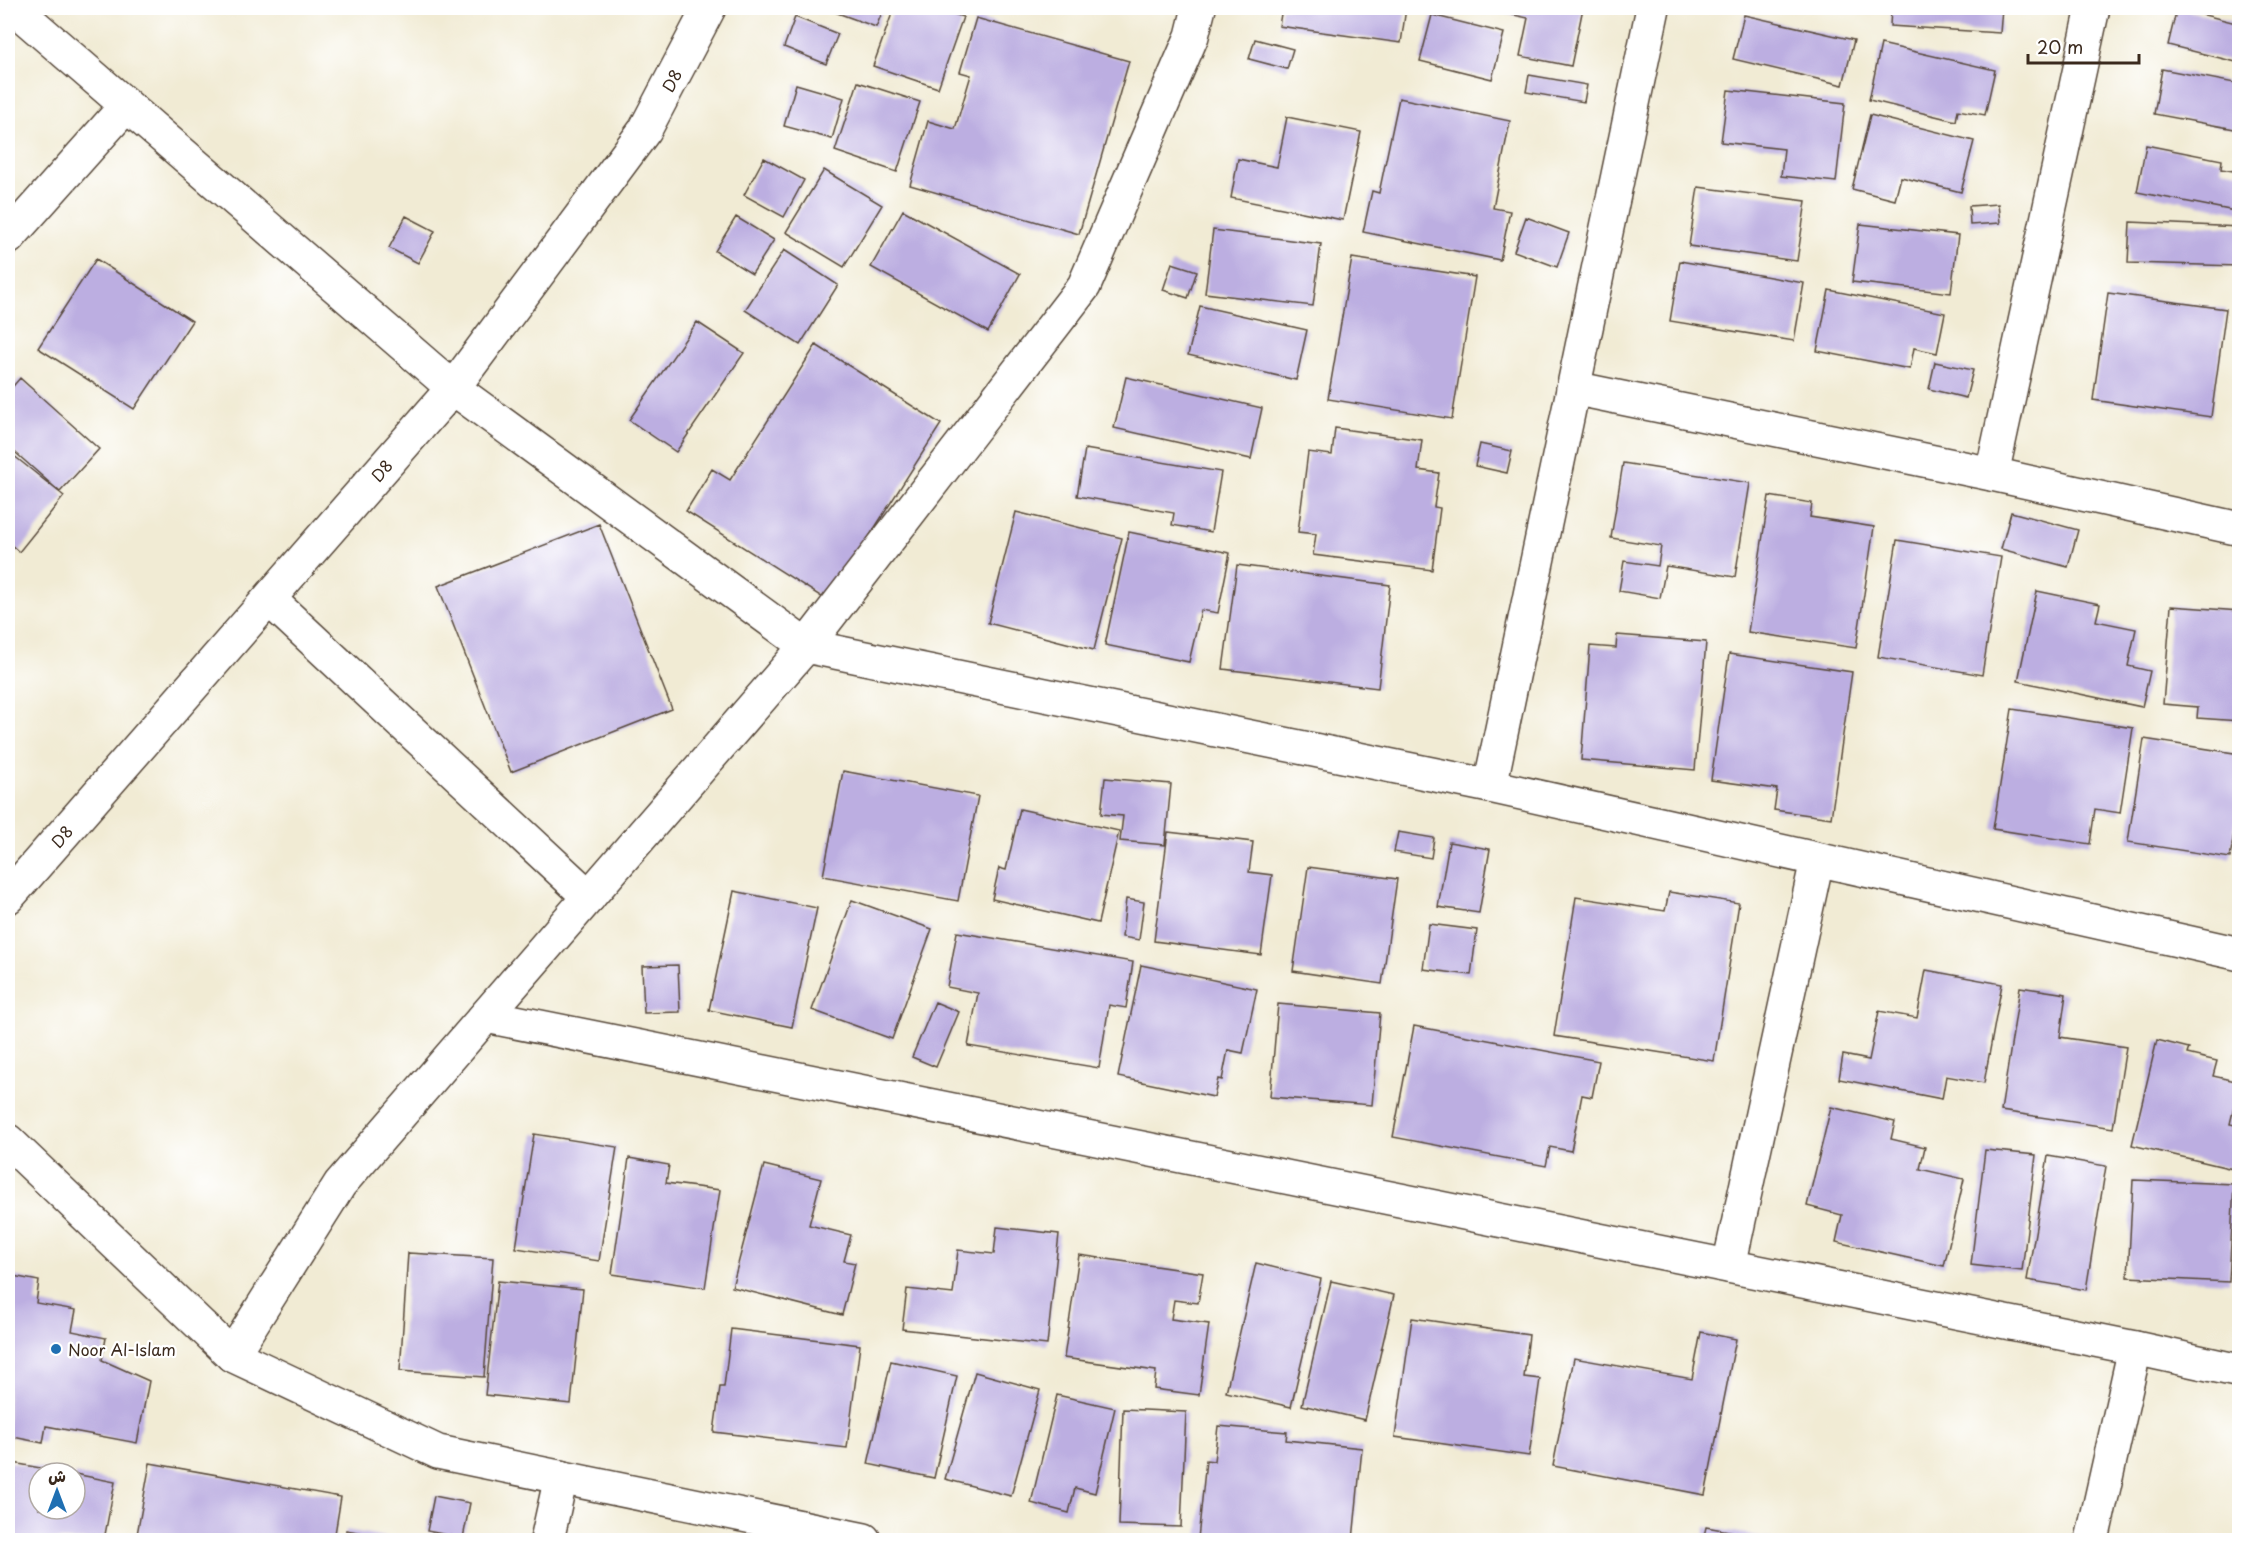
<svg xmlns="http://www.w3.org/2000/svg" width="2247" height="1548" viewBox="0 0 2247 1548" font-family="'Playpen Sans','Playpen Sans Arabic',sans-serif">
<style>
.building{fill:#bcaee1}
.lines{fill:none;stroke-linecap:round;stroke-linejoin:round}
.minor-casing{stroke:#564739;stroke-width:36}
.minor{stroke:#fff;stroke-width:33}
.poi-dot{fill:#1f6fb2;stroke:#fff;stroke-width:2}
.labels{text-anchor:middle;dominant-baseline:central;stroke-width:4.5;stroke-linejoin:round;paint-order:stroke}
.street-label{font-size:16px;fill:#3b2a1e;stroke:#fff}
.poi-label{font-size:16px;fill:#3b2a1e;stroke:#fff;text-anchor:start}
</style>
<rect width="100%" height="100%" fill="#fff"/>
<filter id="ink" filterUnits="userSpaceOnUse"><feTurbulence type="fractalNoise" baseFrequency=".0167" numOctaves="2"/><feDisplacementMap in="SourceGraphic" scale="12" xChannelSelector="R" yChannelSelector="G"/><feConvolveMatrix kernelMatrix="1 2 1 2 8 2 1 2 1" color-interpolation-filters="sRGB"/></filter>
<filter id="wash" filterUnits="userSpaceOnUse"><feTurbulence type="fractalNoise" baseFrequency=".008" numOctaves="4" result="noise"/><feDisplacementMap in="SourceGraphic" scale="24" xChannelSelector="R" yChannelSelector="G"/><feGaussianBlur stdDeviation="1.35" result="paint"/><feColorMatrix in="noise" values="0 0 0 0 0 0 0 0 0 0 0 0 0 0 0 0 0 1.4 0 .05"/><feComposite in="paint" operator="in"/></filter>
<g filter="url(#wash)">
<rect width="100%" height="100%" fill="#f1ebd4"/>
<g id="blocks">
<!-- building -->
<path class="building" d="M833 8H884L876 27 832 11Z
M894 8H935L963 17 938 88 873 66Z
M1282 8H1406L1401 43 1279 26Z
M1482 8H1583L1571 66 1520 56 1528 18Z
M1891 8H2002L2000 33 1890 26Z
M2177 8 2240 24V63L2168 45Z
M1432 15 1504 33 1492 79 1420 61Z
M1744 15 1854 40 1843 85 1733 59Z
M795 17 838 34 826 64 784 47Z
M976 18 1129 61 1079 234 910 185 928 121 955 129 971 75 960 72Z
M1255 39 1293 49 1287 69 1249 59Z
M1881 44 1995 70 1985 115 1958 110 1956 121 1869 100Z
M2162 69 2240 84V130L2154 114Z
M1529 75 1587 85 1584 102 1526 92Z
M858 82 920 102 897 172 835 151Z
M796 84 844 98 832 139 784 126Z
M1728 90 1845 103 1836 182 1781 176 1784 149 1721 142Z
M1399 98 1510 121 1493 208 1510 211 1500 260 1363 232 1372 191 1379 193Z
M1870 115 1974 141 1961 192 1901 177 1895 200 1852 189Z
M1287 117 1361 132 1343 220 1231 198 1238 159 1277 167Z
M2146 145 2222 160 2221 169 2240 172V212L2137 192Z
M764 158 804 180 784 217 744 195Z
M824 170 882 205 844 267 786 232Z
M1698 187 1806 201 1797 261 1689 246Z
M1998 204 2000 223 1970 225 1969 206Z
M903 210 1020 274 988 332 871 267Z
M406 216 435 231 418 263 389 248Z
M736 217 774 240 752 274 715 251Z
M1526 217 1569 233 1557 267 1514 251Z
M2130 222 2240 227V266L2128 263Z
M1860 224 1958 235 1951 293 1852 282Z
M1213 230 1321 244 1313 306 1205 293Z
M784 250 838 285 800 345 745 310Z
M1352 258 1475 277 1452 419 1328 399Z
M96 259 192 321 134 409 38 348Z
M1680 261 1804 283 1794 341 1670 321Z
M1172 263 1197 271 1188 298 1163 290Z
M1829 290 1945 313 1937 353 1914 348 1910 369 1817 351Z
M2108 293 2226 309 2211 417 2093 400Z
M1200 306 1307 330 1296 380 1188 355Z
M697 322 744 353 676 452 629 420Z
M816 345 941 424 828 601 686 511 712 469 730 480Z
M1935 362 1973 370 1966 398 1929 389Z
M1126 377 1262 408 1251 459 1114 428Z
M20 378 99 449 60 492 8 446V392Z
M1335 428 1422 440 1418 470 1439 473 1434 507 1440 508 1432 570 1313 555 1316 534 1298 532 1308 452 1332 455Z
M1480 444 1512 451 1507 473 1475 466Z
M1085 449 1221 472 1211 532 1172 525 1174 513 1077 496Z
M8 451 64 496 19 552 8 542Z
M1623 463 1750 483 1735 577 1666 566 1660 598 1619 591 1624 561 1658 566 1661 546 1611 538Z
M1769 496 1812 503 1810 517 1874 527 1856 648 1748 632Z
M1016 512 1122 538 1094 650 988 623Z
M2011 512 2078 530 2068 567 2001 549Z
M599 524 672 709 511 772 438 586Z
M1129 532 1230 553 1218 613 1201 610 1189 662 1105 645Z
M1897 540 2001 557 1982 675 1878 657Z
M1237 565 1390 585 1378 688 1223 669Z
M2037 591 2100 604 2096 621 2136 629 2128 666 2150 671 2142 707 2018 681Z
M2171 606 2240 611V721L2197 718 2198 707 2163 704Z
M1617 635 1706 642 1695 770 1581 760 1590 646 1616 648Z
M1729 654 1852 672 1831 818 1774 810 1777 789 1711 780Z
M2012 709 2133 728 2120 813 2095 809 2090 844 1993 829Z
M2144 739 2240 754V795L2230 858 2128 842Z
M843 771 978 796 958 901 823 876Z
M1105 778 1171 784 1165 845 1120 841 1123 816 1101 814Z
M1020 809 1119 831 1098 923 992 899 999 868 1006 870Z
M1168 832 1253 842 1249 872 1272 875 1261 955 1154 941Z
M1398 832 1434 838 1431 858 1394 852Z
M1449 842 1490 849 1479 913 1438 907Z
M1308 867 1397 879 1382 984 1293 971Z
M734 891 817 908 792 1027 709 1010Z
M1669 892 1739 903 1714 1061 1554 1036 1576 897 1665 911Z
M1126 899 1144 902 1139 940 1122 937Z
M852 900 932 929 892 1039 812 1010Z
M1429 924 1477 930 1471 975 1423 969Z
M957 932 1133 962 1126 1008 1109 1005 1099 1068 968 1046 978 993 947 987Z
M678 965 680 1012 644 1013 642 966Z
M1141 965 1257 989 1243 1053 1228 1050 1222 1080 1218 1079 1214 1097 1118 1077Z
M1926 970 2002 984 1984 1083 1946 1076 1942 1099 1839 1079 1843 1055 1869 1060 1879 1011 1917 1018Z
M2020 987 2066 994 2060 1037 2126 1047 2113 1128 2001 1111Z
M935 1002 959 1012 936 1067 912 1057Z
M1278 1004 1380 1013 1372 1105 1270 1097Z
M1414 1026 1599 1061 1592 1097 1582 1095 1571 1151 1550 1147 1546 1166 1393 1137Z
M2157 1040 2189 1048 2187 1054 2217 1061 2213 1076 2240 1082 2230 1124 2240 1126V1144L2233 1169 2132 1145Z
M1831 1107 1895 1122 1891 1139 1925 1147 1920 1169 1964 1179 1944 1266 1836 1242 1842 1215 1807 1206Z
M534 1134 617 1147 599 1261 516 1248Z
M1985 1150 2036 1155 2022 1271 1971 1265Z
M2048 1156 2106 1166 2086 1290 2027 1280Z
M629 1158 669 1165 666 1183 720 1190 705 1288 612 1274Z
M764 1165 821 1179 809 1225 851 1235 844 1261 855 1263 842 1315 732 1287Z
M2133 1180 2234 1184 2229 1282 2128 1277Z
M997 1227 1059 1234 1047 1345 902 1329 907 1289 953 1294 958 1250 994 1254Z
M408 1253 493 1258 484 1377 400 1371Z
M1079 1255 1203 1273 1198 1303 1174 1300 1171 1319 1209 1324 1199 1395 1154 1389 1156 1371 1064 1358Z
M1256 1263 1321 1279 1291 1407 1226 1392Z
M8 1275 39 1281 36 1303 76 1310 72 1331 106 1338 102 1360 149 1381 137 1443 46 1426 43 1443 8 1436Z
M498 1281 583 1289 571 1404 485 1395Z
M1331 1281 1394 1295 1365 1420 1302 1405Z
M1412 1318 1529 1335 1524 1377 1540 1379 1529 1456 1395 1437Z
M731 1329 860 1345 847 1448 714 1432 720 1387H724Z
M1701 1332 1736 1339 1705 1495 1553 1466 1574 1358 1692 1379Z
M891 1361 957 1376 934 1478 868 1464Z
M975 1372 1040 1390 1011 1496 945 1479Z
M1057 1395 1115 1408 1095 1493 1075 1488 1069 1513 1031 1503Z
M1123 1409 1186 1412 1181 1527 1119 1525Z
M1218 1426 1287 1432 1286 1440 1362 1448 1353 1540 1198 1539 1206 1460 1214 1461Z
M8 1462 62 1472 39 1473V1509H75V1474L115 1482 104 1540H8Z
M150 1463 341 1497 334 1540H136Z
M434 1496 470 1503 463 1538 427 1531Z
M1706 1527 1773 1539V1540H1703Z
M346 1530 396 1539V1540H345Z"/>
</g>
</g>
<g filter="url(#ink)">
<use href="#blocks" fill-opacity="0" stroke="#564739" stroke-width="1.5"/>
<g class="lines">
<!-- minor casing -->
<g class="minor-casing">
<g id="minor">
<path d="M14 8 453 388 806 646 1490 786 2240 954"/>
<path d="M8 238 126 106"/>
<path d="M1573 388 1992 474 2240 529"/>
<path d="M1992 474 2093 8"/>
<path d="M269 599 589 897"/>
<path d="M1490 786 1653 8"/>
<path id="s1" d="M8 897 453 388 645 130 709 8"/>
<path d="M486 1016 2135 1348 2240 1371"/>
<path d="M8 1141 232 1355 438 1452 864 1540"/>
<path d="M1729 1266 1817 860"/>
<path d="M232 1355 340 1184 806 646 1084 286 1192 36 1199 8"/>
<path d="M547 1540 561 1477"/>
<path d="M2092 1540 2135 1348"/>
</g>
</g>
<!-- minor -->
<use href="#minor" class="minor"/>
</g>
</g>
<!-- markers -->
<circle class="poi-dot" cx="56" cy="1349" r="6"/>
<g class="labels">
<!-- street labels -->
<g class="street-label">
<text stroke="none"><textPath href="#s1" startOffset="1054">D8</textPath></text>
<text stroke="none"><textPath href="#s1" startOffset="567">D8</textPath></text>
<text stroke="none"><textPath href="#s1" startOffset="81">D8</textPath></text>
</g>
<!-- poi labels -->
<g class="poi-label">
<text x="68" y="1349">Noor Al-Islam</text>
</g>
</g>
<!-- margin -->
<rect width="2247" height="1548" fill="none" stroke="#fff" stroke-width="30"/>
<!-- north arrow -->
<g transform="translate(57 1491)"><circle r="28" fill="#ffffff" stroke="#b1aaa5" stroke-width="1.5"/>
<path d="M0-4.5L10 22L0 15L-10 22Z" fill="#1f6fb2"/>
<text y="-9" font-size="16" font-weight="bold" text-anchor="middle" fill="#3b2a1e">ش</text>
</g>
<!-- scale -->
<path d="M2028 54v9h111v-9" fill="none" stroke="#3b2a1e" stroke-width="3"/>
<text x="2037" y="54" font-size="18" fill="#3b2a1e" stroke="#ffffff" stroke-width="4.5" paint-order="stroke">20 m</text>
</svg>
